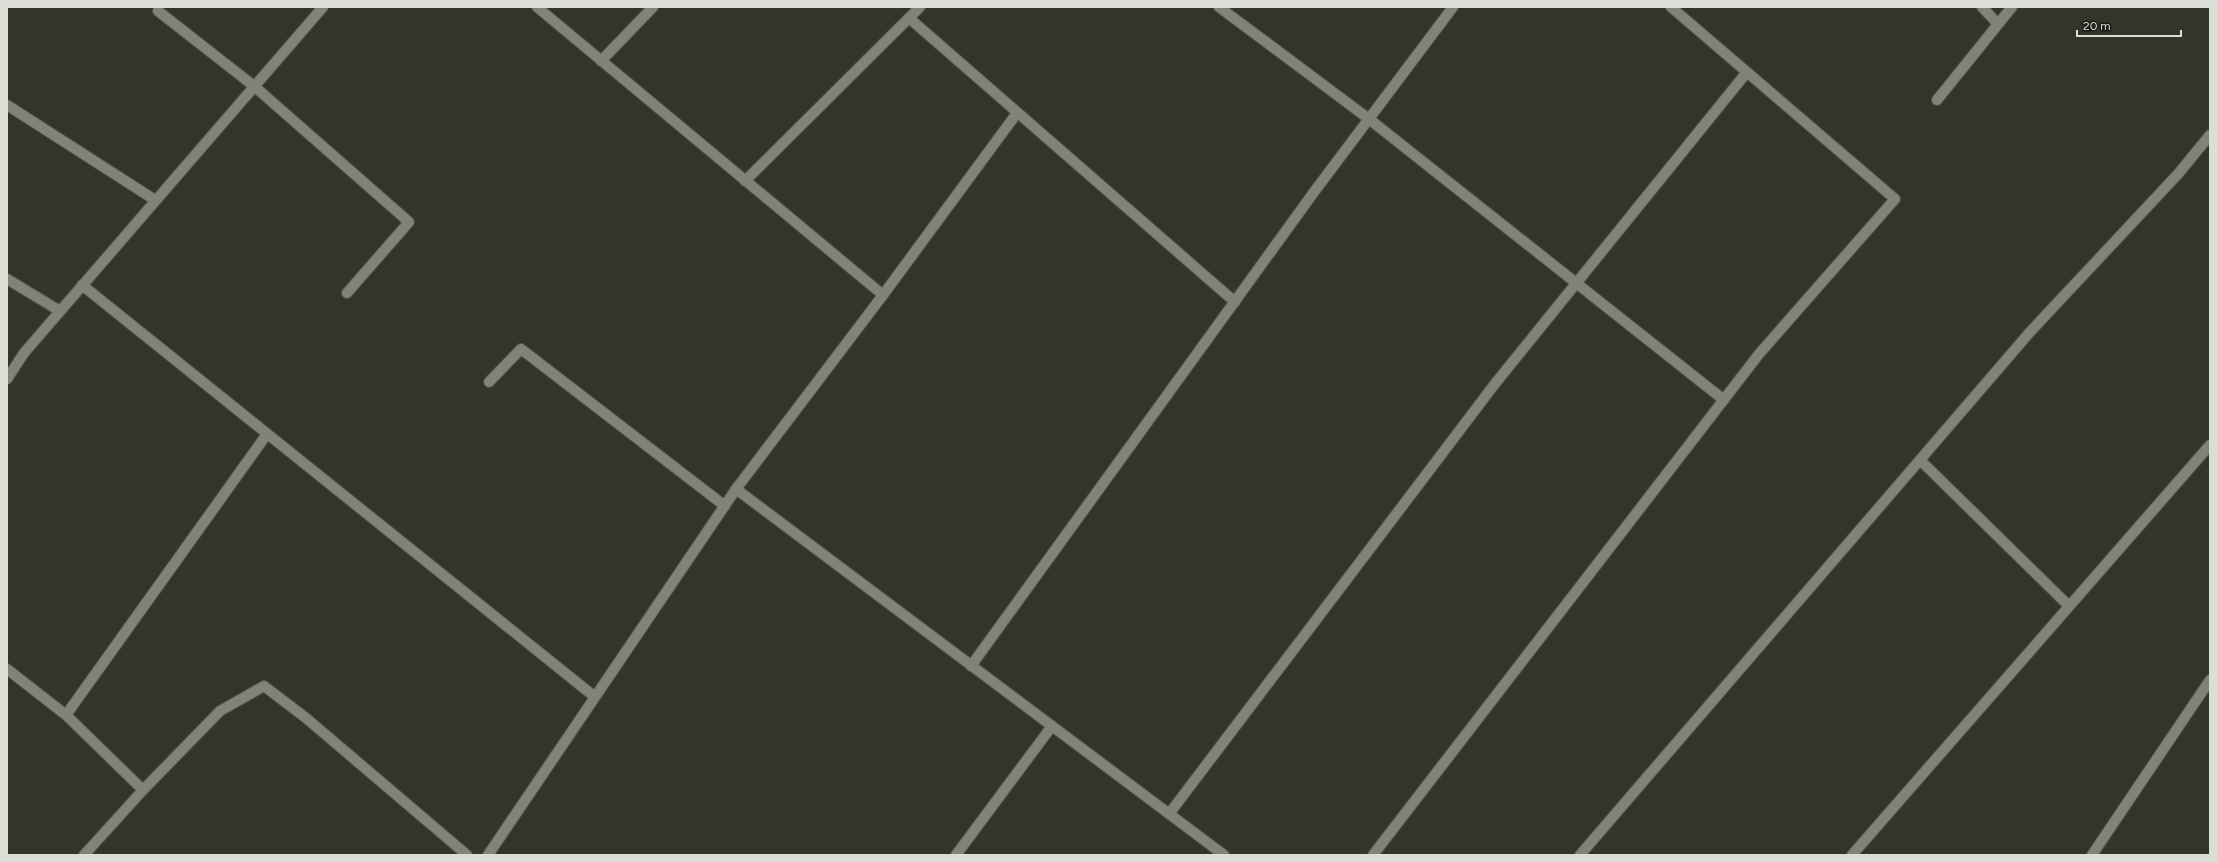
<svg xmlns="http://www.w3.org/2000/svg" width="2217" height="862" viewBox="0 0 2217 862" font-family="Figtree,sans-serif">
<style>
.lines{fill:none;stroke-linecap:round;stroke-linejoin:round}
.street-casing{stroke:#515349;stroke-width:12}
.secondary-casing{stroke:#515349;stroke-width:12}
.street{stroke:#808476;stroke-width:10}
.secondary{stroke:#808476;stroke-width:10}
</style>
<rect width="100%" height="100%" fill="#333529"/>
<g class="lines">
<!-- street casing -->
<g class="street-casing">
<path id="street" d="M1219 7 1369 119 1724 400
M1982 7 1998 24
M158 11 254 86 409 222 347 293
M909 18 1235 302
M601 61 653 7
M1937 100 2012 7
M7 105 155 200
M745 181 920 7
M7 279 60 311
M82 285 595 697
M883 295 1017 113
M7 379 24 353 323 7
M489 382 521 349 725 506
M1920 460 2069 606
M971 666 1314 192 1453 7
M7 669 66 715 143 790
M66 715 267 434
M1169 814 1494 385 1747 72
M84 855 143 790 220 711 264 686 306 718 467 855
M488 855 736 489
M956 855 1052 726
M1373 855 1759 354 1895 199 1671 7
M1580 855 2030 332 2178 174 2210 135
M1852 855 2210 445"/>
</g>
<!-- secondary casing -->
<g class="secondary-casing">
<path id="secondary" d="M537 7 883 295 736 489 1224 855
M2092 855 2210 680"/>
</g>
<!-- street -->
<use href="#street" class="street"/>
<!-- secondary -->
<use href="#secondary" class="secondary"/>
</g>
<!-- border -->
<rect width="2217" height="862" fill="none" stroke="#dcddd6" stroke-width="16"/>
<!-- scale -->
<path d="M2077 30v6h104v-6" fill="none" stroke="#dcddd6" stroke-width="2"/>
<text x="2083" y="30" font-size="12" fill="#dcddd6" stroke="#1b1c17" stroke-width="3" paint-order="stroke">20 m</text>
</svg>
